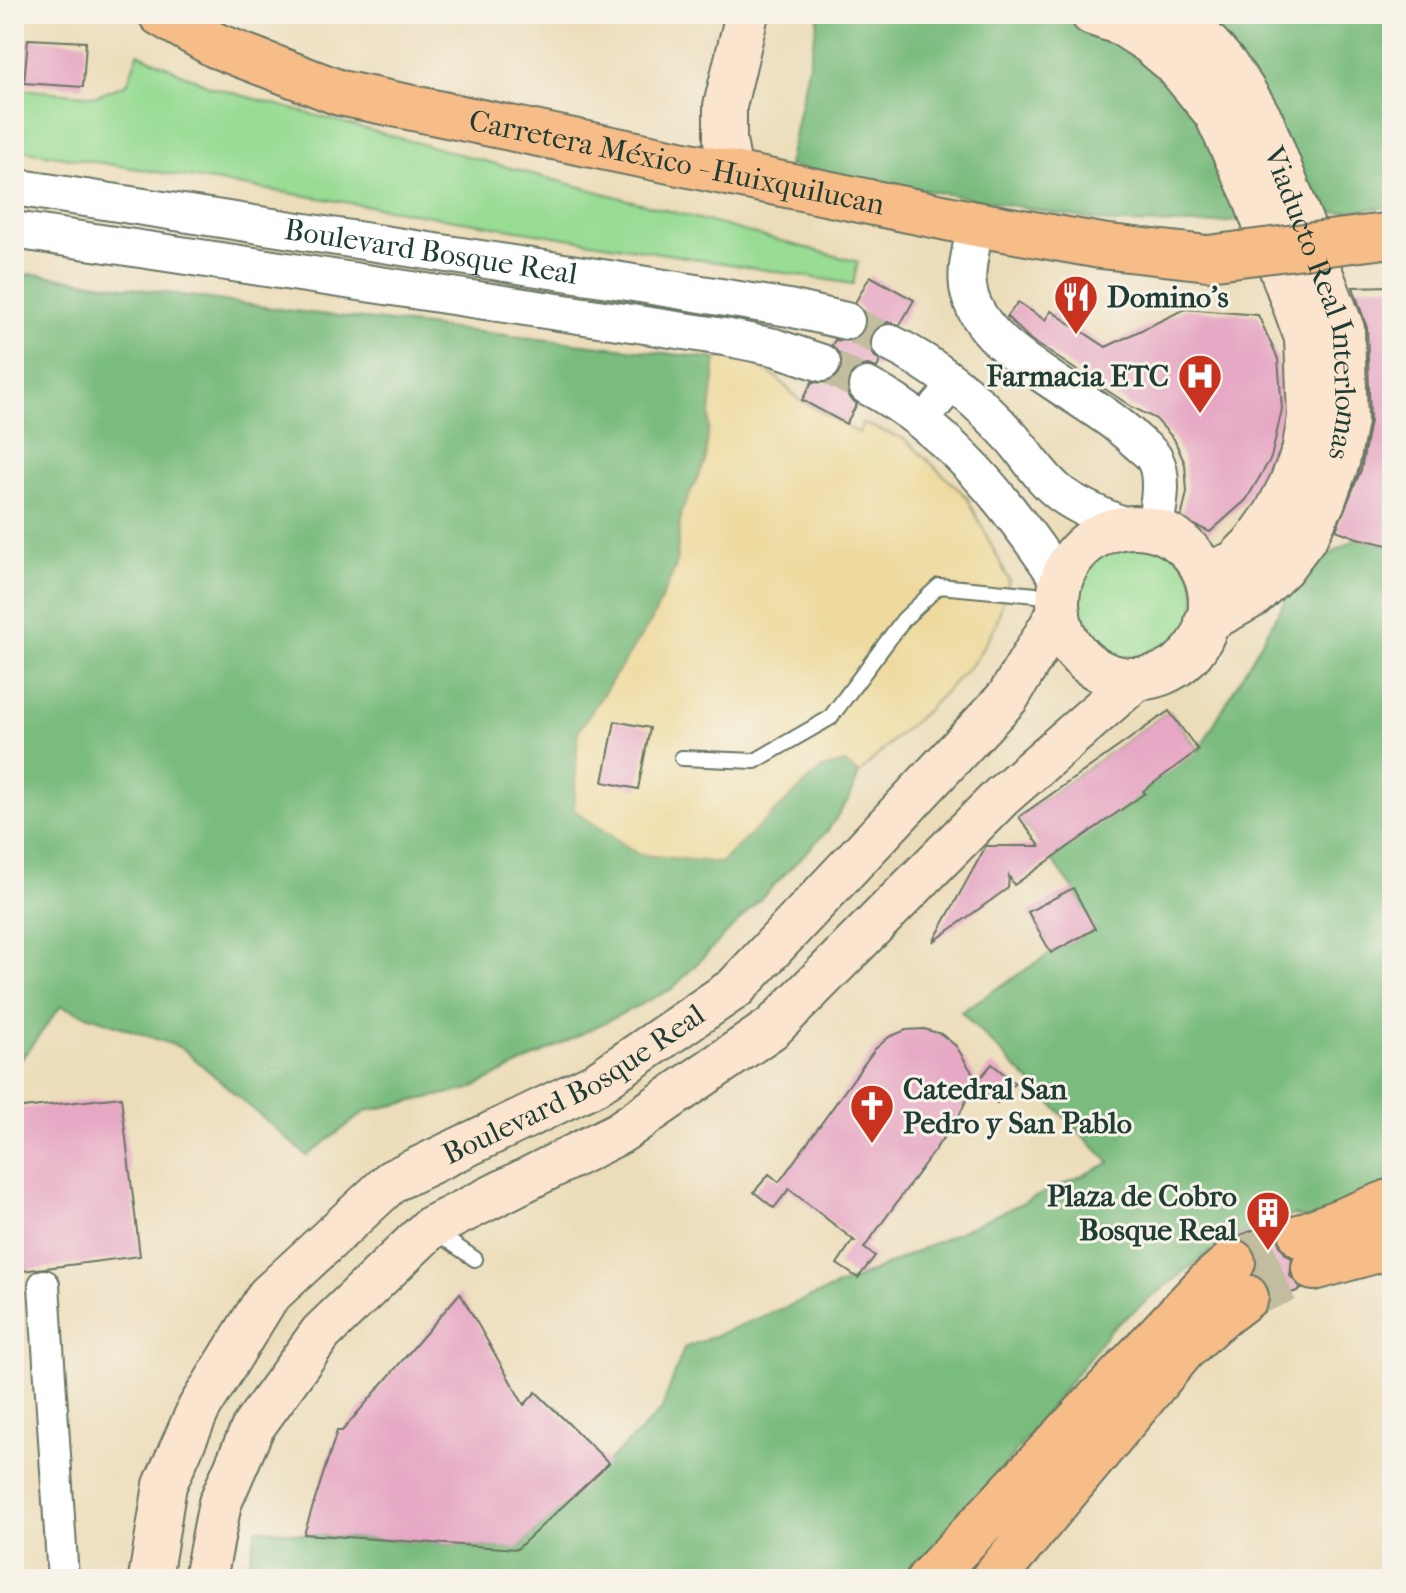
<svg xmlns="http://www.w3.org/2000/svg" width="1406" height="1593" viewBox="0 0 1406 1593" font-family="'IM FELL French Canon',serif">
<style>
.green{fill:#99dc94;stroke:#5c8c64;stroke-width:2}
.forest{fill:#7abc7e;stroke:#4c7c59;stroke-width:2}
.sand{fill:#eeda9e;stroke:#868c69;stroke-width:2}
.building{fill:#e6a8c4}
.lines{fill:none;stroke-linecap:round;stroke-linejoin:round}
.tertiary-tunnel{stroke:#c3bd9f;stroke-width:36;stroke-dasharray:36 18;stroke-linecap:butt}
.motorway-tunnel{stroke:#c3bd9f;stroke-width:44;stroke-dasharray:44 22;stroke-linecap:butt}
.service-casing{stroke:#677563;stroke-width:18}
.minor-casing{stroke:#677563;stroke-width:34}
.tertiary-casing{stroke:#677563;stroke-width:40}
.secondary-casing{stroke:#677563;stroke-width:46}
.primary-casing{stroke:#677563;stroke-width:48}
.motorway-casing{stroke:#677563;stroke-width:48}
.service{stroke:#fff;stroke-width:14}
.minor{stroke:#fff;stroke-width:30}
.tertiary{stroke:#fff;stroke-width:36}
.secondary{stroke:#fce5cf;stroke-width:42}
.primary{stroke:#f7bd88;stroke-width:44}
.motorway{stroke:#f7bd88;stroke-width:44}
.primary-bridge-casing{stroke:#677563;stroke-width:48;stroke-linecap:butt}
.primary-bridge{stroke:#f7bd88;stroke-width:44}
.labels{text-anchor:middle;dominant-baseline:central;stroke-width:6;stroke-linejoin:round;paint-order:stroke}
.street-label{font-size:30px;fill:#1f3d34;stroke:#f7f3e8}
.poi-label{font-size:30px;font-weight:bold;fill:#1f3d34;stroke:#f7f3e8;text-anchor:start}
</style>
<rect width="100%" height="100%" fill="#f7f3e8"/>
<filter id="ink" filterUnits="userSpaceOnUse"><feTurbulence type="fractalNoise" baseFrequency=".0125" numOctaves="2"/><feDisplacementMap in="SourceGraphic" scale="16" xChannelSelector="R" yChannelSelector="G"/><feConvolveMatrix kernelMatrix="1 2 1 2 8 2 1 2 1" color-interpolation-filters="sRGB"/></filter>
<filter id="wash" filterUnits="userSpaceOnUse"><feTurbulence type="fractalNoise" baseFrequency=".006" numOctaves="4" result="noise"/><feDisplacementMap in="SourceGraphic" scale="32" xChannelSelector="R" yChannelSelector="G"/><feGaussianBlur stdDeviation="1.8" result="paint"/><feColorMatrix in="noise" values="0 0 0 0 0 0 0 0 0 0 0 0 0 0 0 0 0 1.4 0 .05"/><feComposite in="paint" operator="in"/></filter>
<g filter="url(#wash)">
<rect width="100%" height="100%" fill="#ecddba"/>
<!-- green -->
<path class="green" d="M138 53 211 87 858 262 853 284 14 149V75L21 89 96 96 127 84Z
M1123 539C1133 539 1145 538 1154 541 1235 571 1185 698 1106 661 1099 658 1093 650 1087 645 1081 639 1079 632 1076 624 1062 582 1086 554 1123 539Z"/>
<!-- forest -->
<path class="forest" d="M819 14H1392V207L1206 224 1111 223 788 166Z
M35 274 293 311 716 359 705 462 681 512 676 566 652 620 578 732 791 796 821 769 846 763 859 774 850 797 828 830 672 989 470 1089 366 1111 307 1156 182 1048 61 1006 14 1069V275Z
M1357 538 1392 546V1243L1293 1215 1224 1241 1111 1329 917 1579H245L257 1528 304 1534 517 1549 661 1411 684 1348 858 1278 1110 1163 961 1012 1051 953 1094 929 1073 888 1019 817 1169 711 1199 750 1302 572Z"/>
<!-- sand -->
<path class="sand" d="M728 357 746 360 777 378 798 399 859 433 862 423 905 439 967 497 1009 580 996 624 975 661 927 710 894 739 859 774 845 763 821 769 720 863 638 854 574 810 578 732 652 620 676 566 681 512 705 462 716 359Z"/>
<g id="blocks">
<!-- building -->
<path class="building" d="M28 39 86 42 83 87 24 83Z
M870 276 914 300 900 325 888 322 878 326 872 333 869 345 873 355 880 361 877 368 868 365 857 367 849 376 846 385 848 396 857 404 846 424 802 400 812 382 827 383 835 379 842 370V358L832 345 835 340 851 341 862 335 866 326V316L855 303Z
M1392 286V546L1357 538 1336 530 1361 470 1370 421 1367 328 1353 287Z
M1018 302 1045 320 1051 311 1106 347 1185 309 1258 315 1278 359 1282 409 1271 458 1246 500 1210 532 1181 519 1187 492 1185 464 1174 439 1156 419 1132 407 1031 340 1007 317Z
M1169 711 1198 750 1143 791 1145 793 1014 885 1009 876 1008 888 933 942 986 846H1040L1019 817Z
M615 721 650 728 638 789 603 782Z
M1073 888 1095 929 1051 953 1028 912Z
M924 1029 941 1034 956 1046 976 1079 959 1116 864 1248 875 1256 858 1278 837 1264 853 1240 856 1242 789 1189 774 1208 754 1192 769 1174 779 1182 875 1049 889 1037 906 1030Z
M992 1064 1015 1083 997 1103 975 1084Z
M121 1097 140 1256 14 1272V1109Z
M1287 1217 1278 1231 1279 1244 1286 1255 1292 1258 1290 1276 1302 1289 1270 1301 1271 1293 1266 1283 1254 1274 1258 1258 1253 1247 1242 1239 1233 1238Z
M460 1293 524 1405 536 1392 609 1463 517 1549 304 1534 337 1431H342Z"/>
</g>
</g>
<g filter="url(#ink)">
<use href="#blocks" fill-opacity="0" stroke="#677563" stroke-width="2"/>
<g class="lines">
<!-- tertiary-tunnel -->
<path class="tertiary-tunnel" d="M846 321 890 343
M822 363 867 386"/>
<!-- motorway-tunnel -->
<path class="motorway-tunnel" d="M1233 1262 1302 1236
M1246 1297 1314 1268"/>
<!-- service casing -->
<g class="service-casing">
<path id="service" d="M682 758 755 761 830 718 904 619 939 586 1058 597
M434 1231 475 1259"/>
</g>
<!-- minor casing -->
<g class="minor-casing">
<path id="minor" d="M922 421 955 383
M44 1285 63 1579"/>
</g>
<!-- tertiary casing -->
<g class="tertiary-casing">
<g id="tertiary">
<path id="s1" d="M14 187 609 279 789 308 846 321"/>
<path d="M976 224C972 247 963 273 970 296 987 356 1090 396 1134 439 1140 445 1152 453 1155 460 1164 477 1159 509 1154 526"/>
<path d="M14 230 724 337 774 347 822 363"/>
<path d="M890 343C937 366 977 399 1012 438 1028 456 1041 479 1061 494 1079 507 1101 516 1122 525"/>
<path d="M867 386C950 429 1010 506 1061 583"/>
</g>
</g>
<!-- secondary casing -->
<g class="secondary-casing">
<g id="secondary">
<path d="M1092 14 1121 24 1149 42 1173 62 1215 113 1253 194 1306 338 1309 418 1303 452 1290 485 1275 514 1255 542 1234 563 1205 574"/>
<path id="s2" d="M1176 14C1214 45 1240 80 1263 123L1343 329 1346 421 1338 462 1324 501 1307 535 1282 568 1253 596 1206 622"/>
<path d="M731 174 725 140V106L747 14"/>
<circle cx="1134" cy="603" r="76"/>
<path id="s3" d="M150 1579 165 1485 199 1408 268 1296 392 1181 595 1084 735 988 1008 697 1059 612"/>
<path d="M205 1579 220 1503 253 1427 321 1333 430 1228 619 1133 772 1028 1001 797 1133 682"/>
</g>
</g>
<!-- primary casing -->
<g class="primary-casing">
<g id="primary">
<path id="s4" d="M161 14 215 45 340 93 976 224 1101 246 1208 258"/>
</g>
</g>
<!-- motorway casing -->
<g class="motorway-casing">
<path id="motorway" d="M1302 1236 1392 1201
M1314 1268 1392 1246
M929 1579 1208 1283 1233 1262
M993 1579 1183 1350 1213 1322 1246 1297"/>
</g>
<!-- service -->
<use href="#service" class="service"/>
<!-- minor -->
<use href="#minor" class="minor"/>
<!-- tertiary -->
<use href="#tertiary" class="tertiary"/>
<!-- secondary -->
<use href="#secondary" class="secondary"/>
<!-- primary -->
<use href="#primary" class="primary"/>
<!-- motorway -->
<use href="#motorway" class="motorway"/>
<!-- primary-bridge casing -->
<g class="primary-bridge-casing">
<path id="primary-bridge" d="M1208 258 1385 236"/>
</g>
<!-- primary-bridge -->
<use href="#primary-bridge" class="primary-bridge"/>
</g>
</g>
<!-- icons -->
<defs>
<g id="restaurant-pin" transform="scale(2.3)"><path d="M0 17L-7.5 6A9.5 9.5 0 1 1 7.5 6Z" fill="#c8321e" stroke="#f7f3e8"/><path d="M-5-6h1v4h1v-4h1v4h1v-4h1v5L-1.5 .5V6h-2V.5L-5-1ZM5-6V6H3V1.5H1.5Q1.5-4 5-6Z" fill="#fff"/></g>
<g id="hospital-pin" transform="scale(2.3)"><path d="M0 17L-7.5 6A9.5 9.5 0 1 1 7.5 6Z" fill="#c8321e" stroke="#f7f3e8"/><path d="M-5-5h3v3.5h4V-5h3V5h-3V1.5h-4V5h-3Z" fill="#fff"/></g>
<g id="church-pin" transform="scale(2.3)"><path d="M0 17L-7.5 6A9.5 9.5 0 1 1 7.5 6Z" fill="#c8321e" stroke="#f7f3e8"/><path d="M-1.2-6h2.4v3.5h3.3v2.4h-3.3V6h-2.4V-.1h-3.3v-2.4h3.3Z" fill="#fff"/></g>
<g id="building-pin" transform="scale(2.3)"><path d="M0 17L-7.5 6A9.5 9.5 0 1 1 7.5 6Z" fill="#c8321e" stroke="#f7f3e8"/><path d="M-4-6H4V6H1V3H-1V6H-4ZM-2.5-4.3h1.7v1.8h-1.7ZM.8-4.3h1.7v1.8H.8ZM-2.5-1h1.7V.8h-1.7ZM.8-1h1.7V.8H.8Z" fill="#fff"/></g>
</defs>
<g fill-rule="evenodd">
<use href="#restaurant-pin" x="1076" y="297"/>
<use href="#hospital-pin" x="1200" y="376"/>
<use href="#church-pin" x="872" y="1106"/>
<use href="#building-pin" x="1268" y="1213"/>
</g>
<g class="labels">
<!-- street labels -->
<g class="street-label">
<text stroke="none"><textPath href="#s4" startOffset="540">Carretera México - Huixquilucan</textPath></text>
<text stroke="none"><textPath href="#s1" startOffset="422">Boulevard Bosque Real</textPath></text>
<text stroke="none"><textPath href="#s2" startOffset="330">Viaducto Real Interlomas</textPath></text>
<text stroke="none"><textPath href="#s3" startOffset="686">Boulevard Bosque Real</textPath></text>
</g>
<!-- poi labels -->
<g class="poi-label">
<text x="1107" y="297">Domino's</text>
<text x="1169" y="376" text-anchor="end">Farmacia ETC</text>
<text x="903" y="1089">Catedral San<tspan x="903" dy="34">Pedro y San Pablo</tspan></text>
<text x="1237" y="1196" text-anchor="end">Plaza de Cobro<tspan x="1237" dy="34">Bosque Real</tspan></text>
</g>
</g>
<!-- margin -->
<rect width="1406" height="1593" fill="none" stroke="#f7f3e8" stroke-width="48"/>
</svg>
